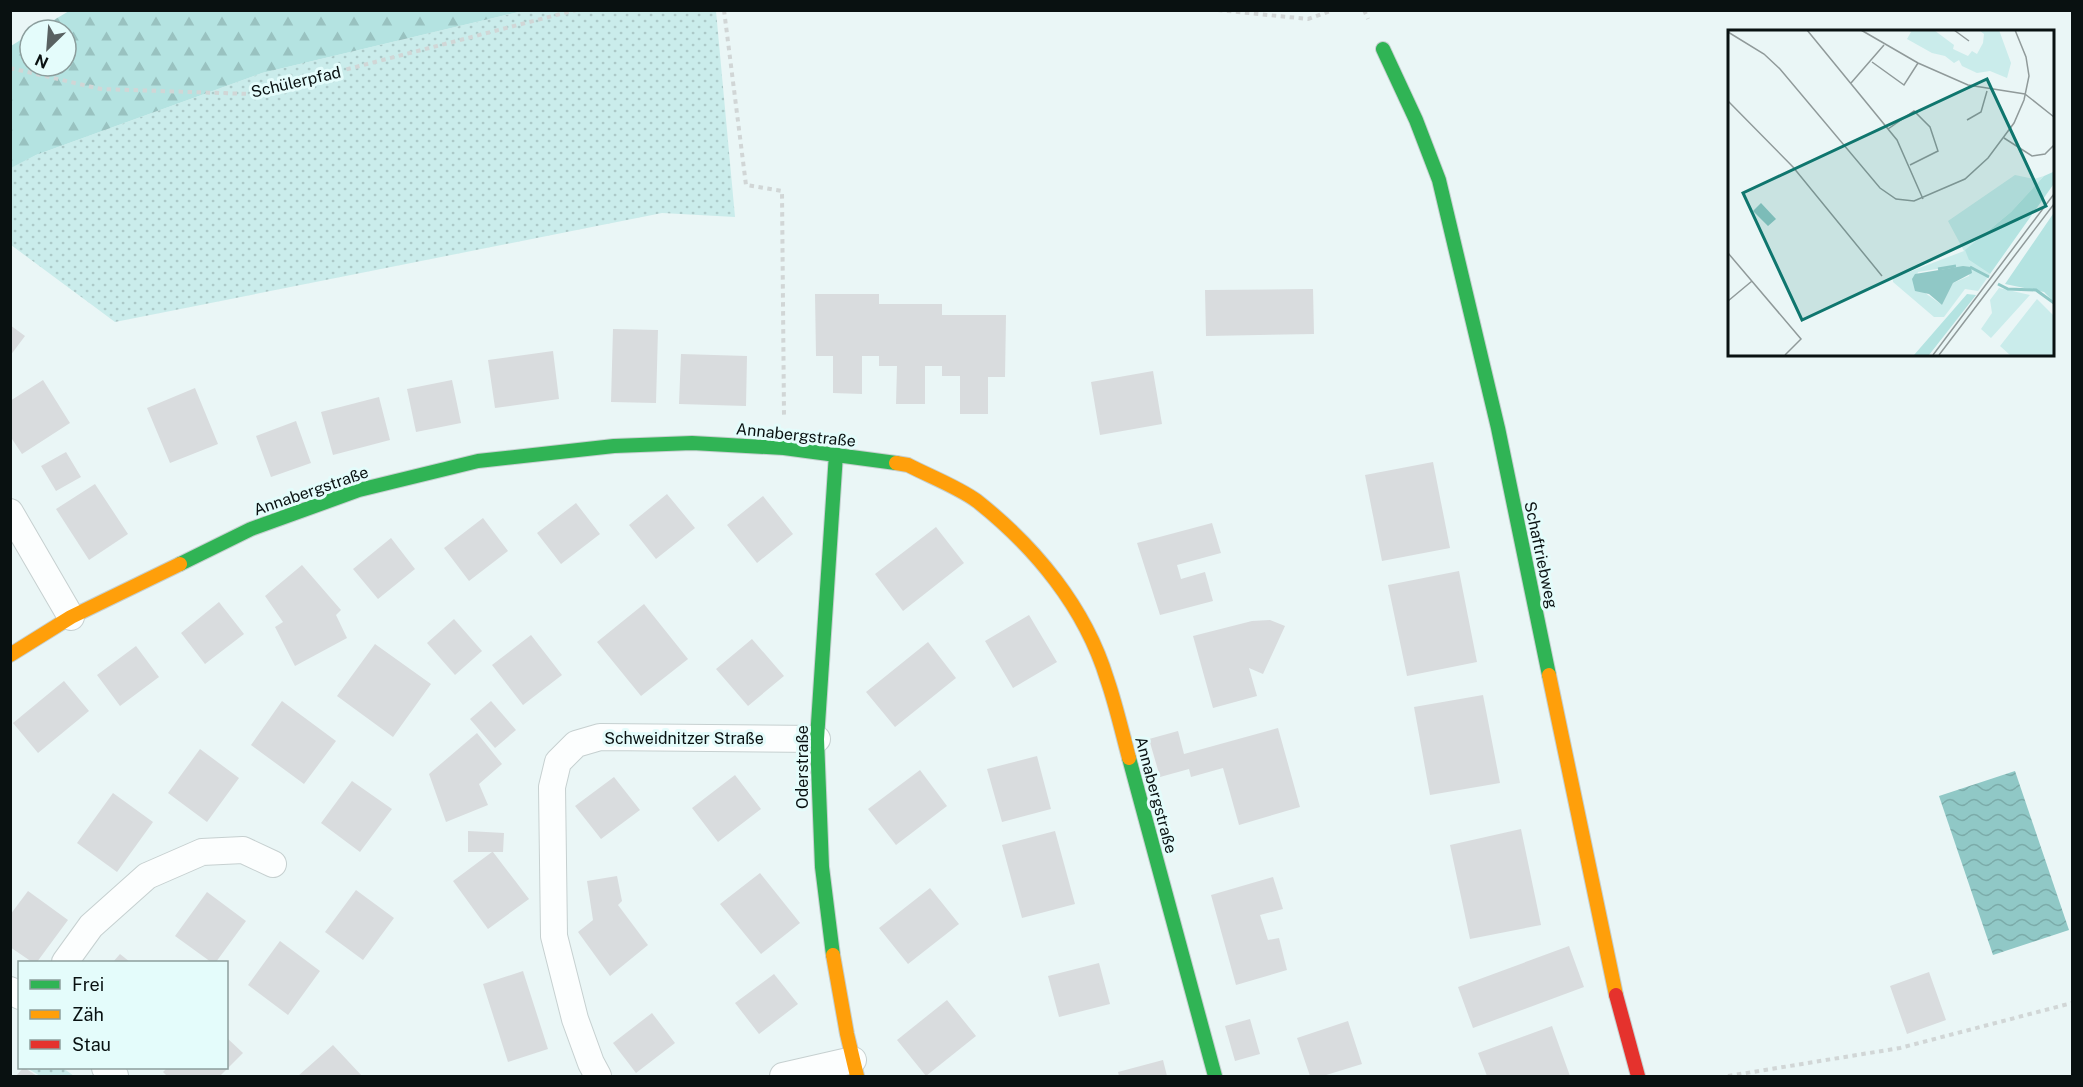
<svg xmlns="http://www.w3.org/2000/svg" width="2083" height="1087" viewBox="0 0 2083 1087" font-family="'Public Sans',sans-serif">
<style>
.green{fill:url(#green-dots)}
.forest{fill:url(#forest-firs)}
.water{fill:url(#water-waves)}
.building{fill:#d9dcde}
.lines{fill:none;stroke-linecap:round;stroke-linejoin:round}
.street-casing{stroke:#c6d0d0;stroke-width:28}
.fast-casing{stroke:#c6d0d0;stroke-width:16}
.slow-casing{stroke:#c6d0d0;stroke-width:16}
.jam-casing{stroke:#c6d0d0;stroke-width:16}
.path{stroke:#d1d6d6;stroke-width:4;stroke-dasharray:4.5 4.5;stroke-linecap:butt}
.street{stroke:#fcfefe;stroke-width:26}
.fast{stroke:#30b455;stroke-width:14}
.slow{stroke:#ff9f0a;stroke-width:14}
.jam{stroke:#e5322d;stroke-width:14}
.labels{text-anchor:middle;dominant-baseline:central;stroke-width:6;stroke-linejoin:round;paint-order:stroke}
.street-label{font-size:16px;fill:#091111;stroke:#e4fcfb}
.inset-river{fill:none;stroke:#90c8c6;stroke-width:3}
.inset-road{fill:none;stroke:#909a9a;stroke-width:1.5}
.view{fill:#0f766e;fill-opacity:0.15;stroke:#0f766e;stroke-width:3}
.inset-edge{fill:none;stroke:#091111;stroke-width:3}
</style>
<defs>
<pattern id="green-dots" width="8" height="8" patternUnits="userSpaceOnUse" patternTransform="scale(1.5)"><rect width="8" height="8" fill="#caeceb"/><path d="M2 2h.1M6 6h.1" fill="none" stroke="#acc9c8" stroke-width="1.8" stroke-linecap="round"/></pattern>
<pattern id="forest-firs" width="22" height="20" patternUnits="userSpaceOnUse" patternTransform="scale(1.5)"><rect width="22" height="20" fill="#b4e3e1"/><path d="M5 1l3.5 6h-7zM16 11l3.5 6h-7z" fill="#99c2c0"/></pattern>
<pattern id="water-waves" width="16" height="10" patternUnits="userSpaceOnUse" patternTransform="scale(1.5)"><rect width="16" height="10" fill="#90c8c6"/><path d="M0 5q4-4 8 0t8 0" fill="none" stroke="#7baba9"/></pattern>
</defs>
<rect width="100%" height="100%" fill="#eaf6f6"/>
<!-- green -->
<path class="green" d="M523 11H716L735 217 662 213 115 322 11 245 10 168 36 155 262 73Z
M27 1068H63L74 1076H40Z"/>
<!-- forest -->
<path class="forest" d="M69 11V10L523 11 262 73 36 155 11 168V46L30 34V66H66V30H37Z"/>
<!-- water -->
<path class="water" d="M2015 771 2069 930 1993 955 1939 796Z"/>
<!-- building -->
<path class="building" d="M1313 289 1314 334 1206 336 1205 290Z
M815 294H879V304H942V315H1006L1005 377H988V414H960V376H942V366H925V404H896L897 366H879V356H862V394L833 393V356H816Z
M10 325 25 336 10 356Z
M613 329 658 330 656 403 611 402Z
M553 351 559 399 495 408 488 360Z
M681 354 747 356 746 406 679 404Z
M1153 371 1162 424 1100 435 1091 382Z
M43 380 70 423 22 454 10 436V401Z
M452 380 461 423 416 432 407 389Z
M195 388 218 444 170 463 147 408Z
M379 397 390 440 333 455 321 412Z
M296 421 311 463 271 477 256 436Z
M66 452 81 477 56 491 41 466Z
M1433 462 1450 548 1382 561 1365 475Z
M95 484 128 534 89 560 56 509Z
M667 494 695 528 656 559 629 525Z
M763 496 793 534 757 563 727 525Z
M576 503 600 534 561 564 537 533Z
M483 518 508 551 469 581 444 548Z
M1212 523 1221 553 1177 565 1181 579 1205 572 1213 601 1160 615 1137 543Z
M936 527 964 563 903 611 875 574Z
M391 538 415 569 378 599 353 569Z
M302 565 341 610 336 615 347 638 295 666 275 627 283 622 265 596Z
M1459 571 1477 662 1407 676 1388 585Z
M219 602 244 634 205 664 181 633Z
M644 604 688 659 641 696 597 642Z
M1029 615 1057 662 1013 688 985 641Z
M454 619 482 651 455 675 427 643Z
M1270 620 1285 626 1263 674 1249 668 1257 696 1213 708 1193 636 1252 621Z
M531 635 562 675 523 705 492 665Z
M752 639 784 676 748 706 716 669Z
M928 642 956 678 895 727 866 692Z
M375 644 431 684 393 737 337 696Z
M136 646 159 677 120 706 97 675Z
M64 681 89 711 38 753 13 723Z
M1483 695 1500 783 1430 795 1414 707Z
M282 701 336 741 304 784 251 745Z
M491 701 516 730 495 748 470 719Z
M1278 728 1300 807 1239 825 1223 768 1191 777 1189 769 1160 777 1149 739 1178 731 1184 754Z
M477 733 502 764 479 784 488 805 446 822 429 774Z
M200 749 239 778 207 822 168 793Z
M1037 756 1051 809 1002 822 987 769Z
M920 770 947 806 896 845 868 809Z
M735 775 761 809 718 842 692 808Z
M614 777 640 810 601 839 575 806Z
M352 781 392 809 360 852 321 823Z
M113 793 153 822 117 872 77 843Z
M1521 829 1541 925 1470 939 1450 845Z
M468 831 504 833 503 852H493L529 899 488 929 453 881 492 852H468Z
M1055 831 1075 904 1022 918 1002 845Z
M760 873 800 923 761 954 720 904Z
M617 876 622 901 618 905 648 945 610 976 578 932 593 920 587 881Z
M1273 877 1283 909 1260 915 1268 940 1279 938 1287 970 1236 985 1211 895Z
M930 888 959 924 908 964 879 928Z
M356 890 394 918 363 960 325 932Z
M28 891 68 920 37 962H32L10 947V915Z
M207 892 246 921 216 962H211L175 936Z
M280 941 320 971 288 1015 248 985Z
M1569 946 1584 987 1473 1028 1458 987Z
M120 954 130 962H113Z
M1099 963 1110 1004 1059 1017 1048 976Z
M523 971 548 1049 508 1062 483 984Z
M1929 972 1946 1020 1907 1034 1890 986Z
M774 974 798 1004 759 1034 735 1003Z
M947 1000 976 1036 926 1076 897 1040Z
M652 1013 675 1043 636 1073 613 1043Z
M1250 1019 1260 1054 1235 1061 1225 1026Z
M1348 1021 1362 1064 1323 1076H1310L1297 1038Z
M1552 1026 1570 1076H1487L1478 1053Z
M226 1037 243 1053 220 1076H167L163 1072 167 1068H226Z
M333 1045 362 1076H298Z
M1163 1060 1167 1076H1119L1118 1072Z
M23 1068H25L37 1076H16Z"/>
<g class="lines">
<!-- street casing -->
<g class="street-casing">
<path id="street" d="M10 512 71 617
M65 962 91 926 147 876 202 852 243 850 273 864
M10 990 20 996
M105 1068 115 1076
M598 1076 591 1063 575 1019 554 936 552 787 558 762 576 744 600 737 817 739
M783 1076 853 1060"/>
</g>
<!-- fast casing -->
<g class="fast-casing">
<path id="fast" d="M1383 49 1416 120 1439 180 1498 428 1549 675
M180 564 251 529 359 490 478 461 614 446 692 443 784 448 896 463
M1129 758 1215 1076
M833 955 822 867 817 739 836 454"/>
</g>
<!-- slow casing -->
<g class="slow-casing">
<path id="slow" d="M896 463 908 465C929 476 958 487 977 501 1035 547 1085 607 1107 679 1116 705 1122 732 1129 758
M10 655 71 617 180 564
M1549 675 1616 995
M833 955 847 1034 857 1076"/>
</g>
<!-- jam casing -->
<g class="jam-casing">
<path id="jam" d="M1616 995 1638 1076"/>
</g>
<!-- path -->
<path class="path" d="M724 10 746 185 782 191 784 416
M1218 10 1308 19 1333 10
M1364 10 1368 19
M10 68 101 89 251 94 576 10
M1728 1076 1900 1048 2072 1003"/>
<!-- street -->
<use href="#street" class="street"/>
<!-- fast -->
<use href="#fast" class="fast"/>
<!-- slow -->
<use href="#slow" class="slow"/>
<!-- jam -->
<use href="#jam" class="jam"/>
</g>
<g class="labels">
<!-- street labels -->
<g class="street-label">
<text transform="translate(296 82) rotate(-13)">Schülerpfad</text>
<text transform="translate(796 435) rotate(6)">Annabergstraße</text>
<text transform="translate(311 491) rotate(-19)">Annabergstraße</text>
<text transform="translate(1541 555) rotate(78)">Schaftriebweg</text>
<text x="684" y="738">Schweidnitzer Straße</text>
<text transform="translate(802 767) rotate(-90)">Oderstraße</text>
<text transform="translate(1156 795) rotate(75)">Annabergstraße</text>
</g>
</g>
<!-- overview -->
<g transform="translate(1728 30)">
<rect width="326" height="326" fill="#eaf6f6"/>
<path d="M179 0H206L226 15 225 19 240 26 244 21 249 24 255 13 256 4 251 0H271L283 33 279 48 262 41 249 43 234 36 231 30 226 33 217 26 204 23 179 9 183 2ZM287 145 306 149 316 146 283 182 251 208 241 230 262 244 250 261 237 259 216 287H206L165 252V248L236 221 220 191ZM221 237H243L241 246 225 253 214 275 186 255 190 242ZM271 258 302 265 263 308 253 299 264 283 262 270ZM309 269 325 285V325H282L272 316Z" fill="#caeceb" fill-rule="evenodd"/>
<path d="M325 142V155L262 244 241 230 237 220 283 182 316 146ZM325 184V271L316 262 277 254ZM239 264 248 265 201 325H186Z" fill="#b4e3e1"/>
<path d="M33 173 48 189 40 196 25 181ZM235 236 243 237 244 243 225 253 214 275 201 264 187 261 184 249 187 244Z" fill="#90c8c6"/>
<path class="inset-river" d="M242 237 261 247M210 239 228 236M270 254 280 259 308 260 326 273"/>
<path class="inset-road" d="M79 0 169 110 195 169M133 0 190 33 240 55 297 64M226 0 241 11M0 2 36 24 52 39 152 158 168 169 186 171 237 149 260 128 286 93 296 70 301 46 298 27 287 0M144 32 176 55 190 33M123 53 156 15M297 64 326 87M0 71 65 137 154 246M239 90 253 82 259 61M160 99 186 81 202 97 210 121 182 135M276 108 304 126 317 124 326 115M0 223 73 309 57 325M0 271 24 251M205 325 326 164M211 325 326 174"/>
<path class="view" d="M259 49 318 176 74 290 15 163Z"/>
<rect width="326" height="326" class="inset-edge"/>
</g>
<!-- border -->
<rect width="2083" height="1087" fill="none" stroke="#091111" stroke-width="24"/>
<!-- legend -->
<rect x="18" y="961" width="210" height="108" fill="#e4fcfb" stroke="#8c9e9d" stroke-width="1.5"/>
<rect x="30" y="980" width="30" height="9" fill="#30b455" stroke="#8c9e9d" stroke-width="1.5"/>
<text x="72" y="991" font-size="18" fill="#091111">Frei</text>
<rect x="30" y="1010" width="30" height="9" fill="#ff9f0a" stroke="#8c9e9d" stroke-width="1.5"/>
<text x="72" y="1021" font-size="18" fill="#091111">Zäh</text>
<rect x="30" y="1040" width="30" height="9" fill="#e5322d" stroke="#8c9e9d" stroke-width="1.5"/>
<text x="72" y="1051" font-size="18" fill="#091111">Stau</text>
<!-- north arrow -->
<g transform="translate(48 48) rotate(205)"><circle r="28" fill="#e4fcfb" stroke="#8c9e9d" stroke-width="1.5"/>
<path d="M0-4.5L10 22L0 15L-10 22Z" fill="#586161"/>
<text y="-9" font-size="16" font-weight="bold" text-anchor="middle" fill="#091111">N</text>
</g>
</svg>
